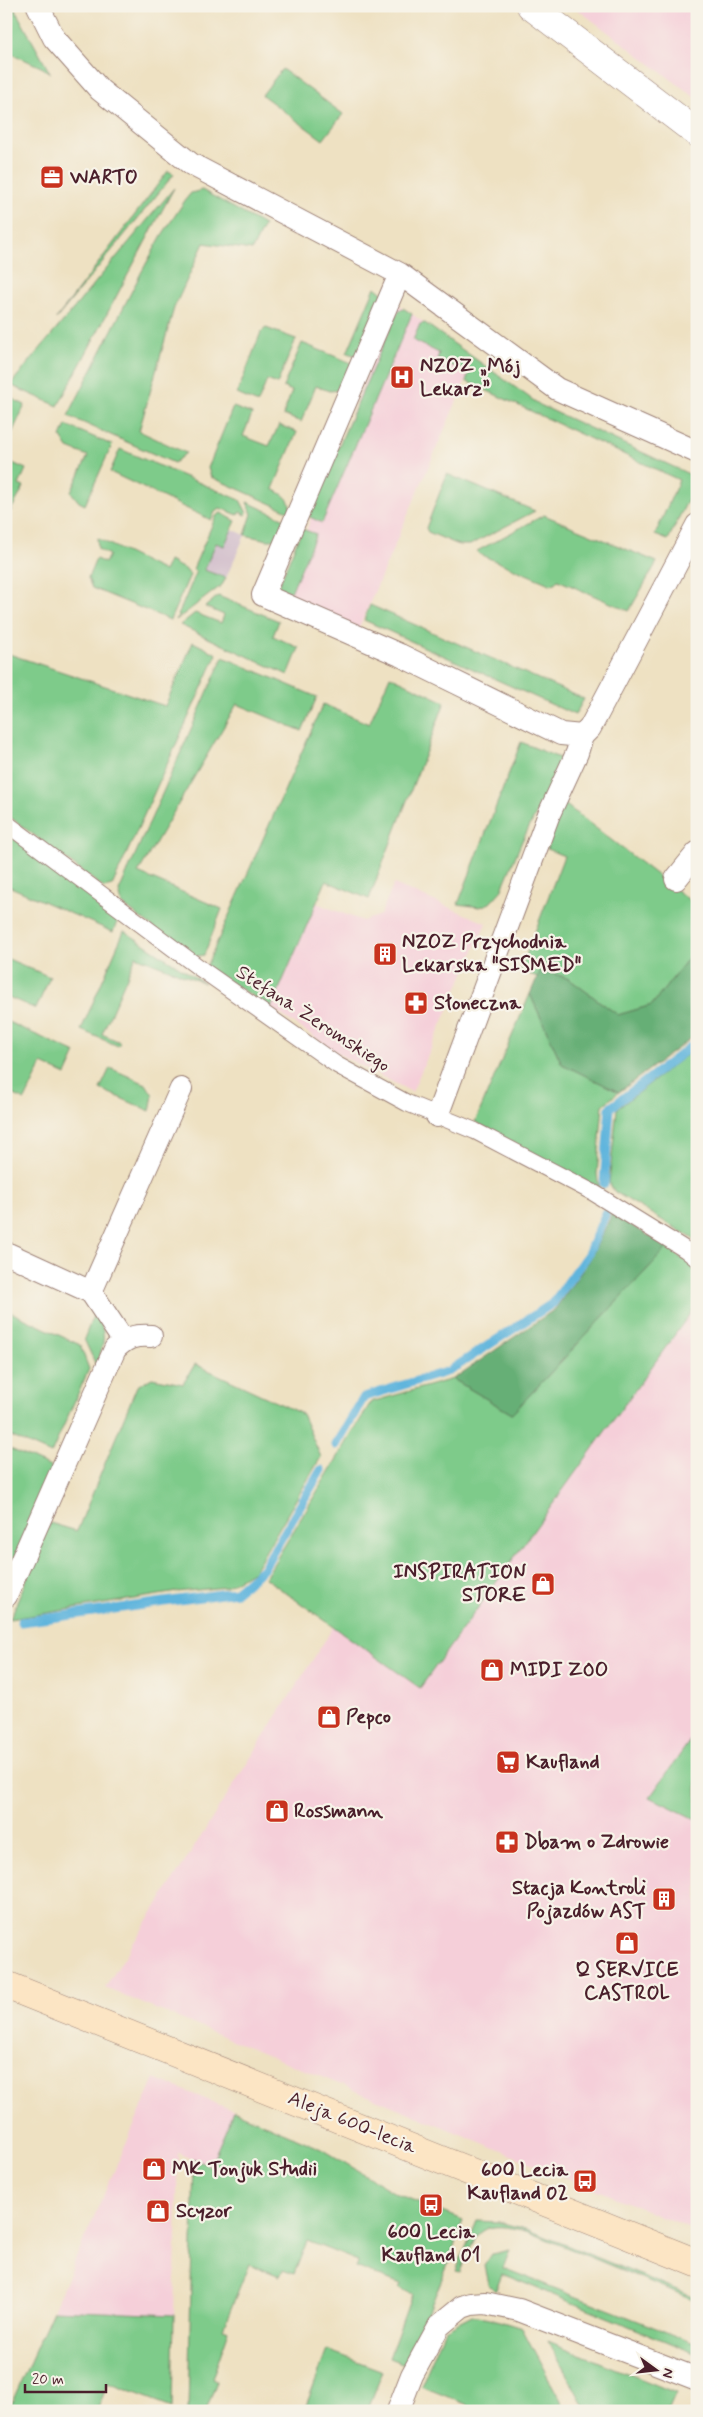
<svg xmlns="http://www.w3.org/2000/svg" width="703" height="2417" viewBox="0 0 703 2417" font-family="Mynerve,sans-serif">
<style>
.built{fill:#f5cfd9}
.industrial{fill:#d1bdcb}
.green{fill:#7ecb8a;stroke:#64755a}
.forest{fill:#66af76;stroke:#586750}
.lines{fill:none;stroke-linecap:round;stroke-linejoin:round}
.stream{stroke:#60b5dd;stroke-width:9}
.pedestrian-casing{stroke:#9c8076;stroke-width:18}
.minor-casing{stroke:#9c8076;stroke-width:24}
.tertiary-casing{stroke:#9c8076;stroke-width:29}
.secondary-casing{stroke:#9c8076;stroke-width:29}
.pedestrian{stroke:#fff;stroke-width:16}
.minor{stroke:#fff;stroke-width:22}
.tertiary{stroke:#fff;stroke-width:28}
.secondary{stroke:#fce5c4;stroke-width:28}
.labels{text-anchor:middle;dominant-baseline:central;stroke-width:4.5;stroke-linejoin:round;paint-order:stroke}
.poi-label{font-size:20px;font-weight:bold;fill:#4a1f2b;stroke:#f7f3e8;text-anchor:start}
.street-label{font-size:20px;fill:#4a1f2b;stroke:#f7f3e8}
</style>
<rect width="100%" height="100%" fill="#f7f3e8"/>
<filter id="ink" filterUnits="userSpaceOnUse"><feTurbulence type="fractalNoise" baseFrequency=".02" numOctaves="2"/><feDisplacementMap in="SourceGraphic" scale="10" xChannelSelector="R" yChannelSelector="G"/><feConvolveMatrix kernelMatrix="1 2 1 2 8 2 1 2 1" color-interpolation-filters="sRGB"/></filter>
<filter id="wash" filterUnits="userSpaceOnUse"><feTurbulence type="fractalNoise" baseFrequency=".0096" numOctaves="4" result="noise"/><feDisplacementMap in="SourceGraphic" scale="20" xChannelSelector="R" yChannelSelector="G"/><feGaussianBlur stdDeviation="1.12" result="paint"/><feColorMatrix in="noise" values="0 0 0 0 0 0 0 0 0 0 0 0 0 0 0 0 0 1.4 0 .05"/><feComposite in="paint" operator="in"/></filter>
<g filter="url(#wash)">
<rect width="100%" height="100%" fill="#eee1c2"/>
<!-- built -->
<path class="built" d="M573 6H697V99L688 92Z
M395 302 475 359 358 630 282 593Z
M394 884 486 923 412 1092 344 1057 271 1008 316 903 363 921 380 915Z
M697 1304V2231L105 1988 334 1626 420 1688Z
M155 2078 234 2111 210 2166 178 2153 174 2315 53 2310Z"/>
<!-- industrial -->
<path class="industrial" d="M232 529 245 535 226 578 204 570 216 543 224 546Z"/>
<!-- green -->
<path class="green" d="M6 6H13L50 73 43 68 6 51Z
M282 69 343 114 323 140 262 95Z
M168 171 174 174 56 319Z
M174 188 58 406 10 385Z
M202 190 264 225 252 250 204 243 174 308 139 431 186 453 174 463 68 416 141 273 162 235 186 199 191 193Z
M375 287 383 294 357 356 347 353Z
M403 308 412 314 322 523 308 516 397 313Z
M425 323 540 405 691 475 692 491 668 540 655 535 679 480 466 381 469 373 437 359 439 353 413 340 420 324Z
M266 328 296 339 277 384 267 380 258 403 237 394 261 332Z
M302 343 354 364 343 390 329 391 316 386 301 422 283 415 292 391 283 387Z
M6 396 25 405 6 446Z
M233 407 252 414 243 436 269 446 279 425 297 432 273 489C284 495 292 499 290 512L211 477 208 468Z
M66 425 112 445 85 505 79 502 71 492 88 456 68 448 61 437Z
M120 449 240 500 247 513 246 515 240 512 238 515 220 508 215 512 211 520 110 472Z
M6 460 26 469 19 485 24 487 6 519Z
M447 474 535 511 470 545H459L428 532 426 528Z
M247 502 287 520 275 540H267L245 535 252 514Z
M221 513 236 521 224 546 216 543 204 570 226 578 222 585 176 620 196 573 193 569 216 516Z
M544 515 657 562 629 611 558 580 552 585 479 554 477 551Z
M302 529 316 534 291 592 278 587Z
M97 538 164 571 169 561 186 570 190 575 170 620 92 588 88 578 96 559 105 563 109 555 98 549Z
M218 596 279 621 273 636 299 648 288 675 180 625 195 613 221 623 224 615 205 607Z
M370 605 584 699 575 715 364 620Z
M193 642 217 654 112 886 104 888 6 814V653L165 706Z
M223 657 317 697 302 731 237 704 138 873 222 909 204 955 192 957 122 904 119 891Z
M390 676 445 702 369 899 326 881 271 1008 206 967 323 704 369 724Z
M521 742 564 760 522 841 501 891 490 903 480 907 458 904Z
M562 802 697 906V947L652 1005 618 1015 569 979 541 969 538 977 520 971 564 856 547 849Z
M6 833 119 917 113 932 6 885Z
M124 931 204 983 136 956 102 1034 120 1042 118 1046 81 1030Z
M6 958 50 977 36 1009 6 996Z
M530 994 562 1064 619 1092 603 1105 597 1174 599 1188 475 1122Z
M6 1021 76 1053 66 1075 42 1064 25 1100 6 1091Z
M697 1047V1241L615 1192 609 1183 617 1109Z
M110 1068 146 1084 153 1095 150 1111 100 1089Z
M668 1247 697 1270V1304L420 1688 265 1578 371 1402 453 1379 512 1414Z
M6 1310 80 1345 89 1369 51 1454 6 1434Z
M95 1311C107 1332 105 1344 96 1365L84 1339Z
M195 1364 302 1414 321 1457 254 1571 226 1587 177 1592 10 1619 50 1523 77 1531 137 1386 152 1378 183 1384Z
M6 1447 53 1468 6 1578Z
M696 1732H697V1820L650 1797Z
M234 2111 322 2149 395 2193 463 2220 449 2261 407 2365 389 2358 412 2294 399 2288 401 2284 355 2267 358 2261 307 2241 294 2274 283 2270 280 2276 249 2264 223 2328 229 2330 212 2379 217 2381 206 2411H188L194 2159 210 2166Z
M477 2221 499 2222 529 2230 697 2298V2301L529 2232C481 2219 477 2229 460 2272L456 2271Z
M510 2250 503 2268 697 2344V2354L502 2274 495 2291 488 2284 484 2266 492 2254Z
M53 2310 174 2315 172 2407 108 2383 97 2411H8Z
M472 2315 490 2318 522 2328 566 2411H483L421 2386 445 2329Z
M548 2341 676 2393 668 2411H587Z
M327 2350 383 2371 367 2411H304Z"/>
<!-- forest -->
<path class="forest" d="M697 947V1034L619 1092 562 1064 530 994 541 969 569 979 618 1015 652 1005Z
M612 1214 668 1247 512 1414 453 1379 555 1309 589 1261Z"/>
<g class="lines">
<!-- stream -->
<path class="stream" d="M604 1184 610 1108 697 1042
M336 1445 364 1397 449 1371 553 1303 588 1254 606 1213
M21 1622 236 1592 263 1569 321 1470"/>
</g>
</g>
<g filter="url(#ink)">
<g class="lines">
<!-- pedestrian casing -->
<g class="pedestrian-casing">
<path id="pedestrian" d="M6 823 201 969 337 1065 407 1103 475 1131 594 1193 686 1250 697 1259"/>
</g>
<!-- minor casing -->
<g class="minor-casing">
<path id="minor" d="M38 6 54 38 100 90 191 164 400 274 557 389 697 452
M400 274 263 595 400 655 561 734 582 736
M676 879 697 853
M437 1116 549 814 577 753 582 736 590 728 697 525
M6 1253 91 1292
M123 1340 91 1292 181 1089
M6 1596 115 1349C127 1337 135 1335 151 1336
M398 2411 412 2375 439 2326 462 2307 471 2304 485 2303 519 2310 697 2379"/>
</g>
<!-- tertiary casing -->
<g class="tertiary-casing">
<path id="tertiary" d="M531 6 697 133"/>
</g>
<!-- secondary casing -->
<g class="secondary-casing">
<path id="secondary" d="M6 1985 697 2263"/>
</g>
<!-- pedestrian -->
<use href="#pedestrian" class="pedestrian"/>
<!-- minor -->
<use href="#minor" class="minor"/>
<!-- tertiary -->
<use href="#tertiary" class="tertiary"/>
<!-- secondary -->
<use href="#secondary" class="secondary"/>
</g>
</g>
<!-- icons -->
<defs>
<g id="office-square" transform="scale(1.25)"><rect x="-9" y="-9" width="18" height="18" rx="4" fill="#c8321e" stroke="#f7f3e8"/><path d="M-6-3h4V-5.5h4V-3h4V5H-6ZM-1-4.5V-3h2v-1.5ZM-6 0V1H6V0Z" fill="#fff"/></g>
<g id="hospital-square" transform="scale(1.25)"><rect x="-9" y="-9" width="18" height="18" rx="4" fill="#c8321e" stroke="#f7f3e8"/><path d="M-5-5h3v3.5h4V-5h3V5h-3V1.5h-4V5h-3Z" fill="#fff"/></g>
<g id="building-square" transform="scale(1.25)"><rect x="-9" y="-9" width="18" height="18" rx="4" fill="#c8321e" stroke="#f7f3e8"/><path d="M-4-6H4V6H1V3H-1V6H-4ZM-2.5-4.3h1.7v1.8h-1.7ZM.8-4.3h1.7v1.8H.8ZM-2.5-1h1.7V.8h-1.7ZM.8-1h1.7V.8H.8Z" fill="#fff"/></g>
<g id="pharmacy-square" transform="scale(1.25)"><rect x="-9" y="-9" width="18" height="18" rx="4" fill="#c8321e" stroke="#f7f3e8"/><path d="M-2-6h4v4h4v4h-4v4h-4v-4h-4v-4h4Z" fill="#fff"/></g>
<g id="shop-square" transform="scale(1.25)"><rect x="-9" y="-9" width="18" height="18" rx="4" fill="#c8321e" stroke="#f7f3e8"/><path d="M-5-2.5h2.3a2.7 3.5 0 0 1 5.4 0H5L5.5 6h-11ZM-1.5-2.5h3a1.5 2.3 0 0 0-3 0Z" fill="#fff"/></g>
<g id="supermarket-square" transform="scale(1.25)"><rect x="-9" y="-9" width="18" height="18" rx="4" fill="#c8321e" stroke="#f7f3e8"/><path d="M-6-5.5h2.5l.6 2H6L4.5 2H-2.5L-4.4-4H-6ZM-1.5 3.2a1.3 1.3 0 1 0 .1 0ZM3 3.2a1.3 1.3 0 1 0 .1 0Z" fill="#fff"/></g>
<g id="bus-square" transform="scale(1.25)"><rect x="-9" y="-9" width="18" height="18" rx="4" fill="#c8321e" stroke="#f7f3e8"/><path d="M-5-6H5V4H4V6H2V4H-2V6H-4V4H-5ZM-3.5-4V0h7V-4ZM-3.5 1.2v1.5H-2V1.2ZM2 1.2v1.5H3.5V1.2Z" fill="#fff"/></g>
</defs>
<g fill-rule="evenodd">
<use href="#office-square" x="52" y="177"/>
<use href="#hospital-square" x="402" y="377"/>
<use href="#building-square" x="385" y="954"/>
<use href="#pharmacy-square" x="416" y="1003"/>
<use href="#shop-square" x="543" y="1584"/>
<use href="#shop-square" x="492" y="1670"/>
<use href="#shop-square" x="329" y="1717"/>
<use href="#supermarket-square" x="508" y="1762"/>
<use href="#shop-square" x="277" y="1811"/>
<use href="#pharmacy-square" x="507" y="1842"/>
<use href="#building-square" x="664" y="1899"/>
<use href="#shop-square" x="627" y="1943"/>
<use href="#shop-square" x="154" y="2169"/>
<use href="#bus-square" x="585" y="2181"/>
<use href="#bus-square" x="431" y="2205"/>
<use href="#shop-square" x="158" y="2211"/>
</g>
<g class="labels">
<!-- poi labels -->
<g class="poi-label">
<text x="70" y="177">WARTO</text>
<text x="420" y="366">NZOZ „Mój<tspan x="420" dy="23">Lekarz”</tspan></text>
<text x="402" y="942">NZOZ Przychodnia<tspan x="402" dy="23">Lekarska "SISMED"</tspan></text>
<text x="434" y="1003">Słoneczna</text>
<text x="526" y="1572" text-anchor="end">INSPIRATION<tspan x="526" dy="23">STORE</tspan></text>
<text x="510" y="1670">MIDI ZOO</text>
<text x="346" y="1717">Pepco</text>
<text x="526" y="1762">Kaufland</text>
<text x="294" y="1811">Rossmann</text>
<text x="524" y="1842">Dbam o Zdrowie</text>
<text x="646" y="1888" text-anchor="end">Stacja Kontroli<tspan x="646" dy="23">Pojazdów AST</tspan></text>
<text x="627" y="1970" text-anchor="middle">Q SERVICE<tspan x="627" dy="23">CASTROL</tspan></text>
<text x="172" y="2169">MK Tonjuk Studii</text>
<text x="568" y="2170" text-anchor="end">600 Lecia<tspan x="568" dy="23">Kaufland 02</tspan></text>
<text x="176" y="2211">Scyzor</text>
<text x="431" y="2232" text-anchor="middle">600 Lecia<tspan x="431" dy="23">Kaufland 01</tspan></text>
</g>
<!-- street labels -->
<g class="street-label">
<text transform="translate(313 1019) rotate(33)">Stefana Żeromskiego</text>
<text transform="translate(352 2123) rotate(22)">Aleja 600-lecia</text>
</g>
</g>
<!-- margin -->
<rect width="703" height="2417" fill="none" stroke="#f7f3e8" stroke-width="25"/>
<!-- north arrow -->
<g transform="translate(656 2370) rotate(105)" stroke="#f7f3e8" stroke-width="4" paint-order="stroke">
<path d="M0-4L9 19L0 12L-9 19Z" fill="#4a1f2b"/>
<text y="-8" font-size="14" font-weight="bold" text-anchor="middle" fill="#4a1f2b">N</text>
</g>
<!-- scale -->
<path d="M25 2384v8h81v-8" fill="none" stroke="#4a1f2b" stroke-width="2.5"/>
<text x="32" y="2384" font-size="15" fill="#4a1f2b" stroke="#f7f3e8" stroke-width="4" paint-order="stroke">20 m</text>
</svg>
